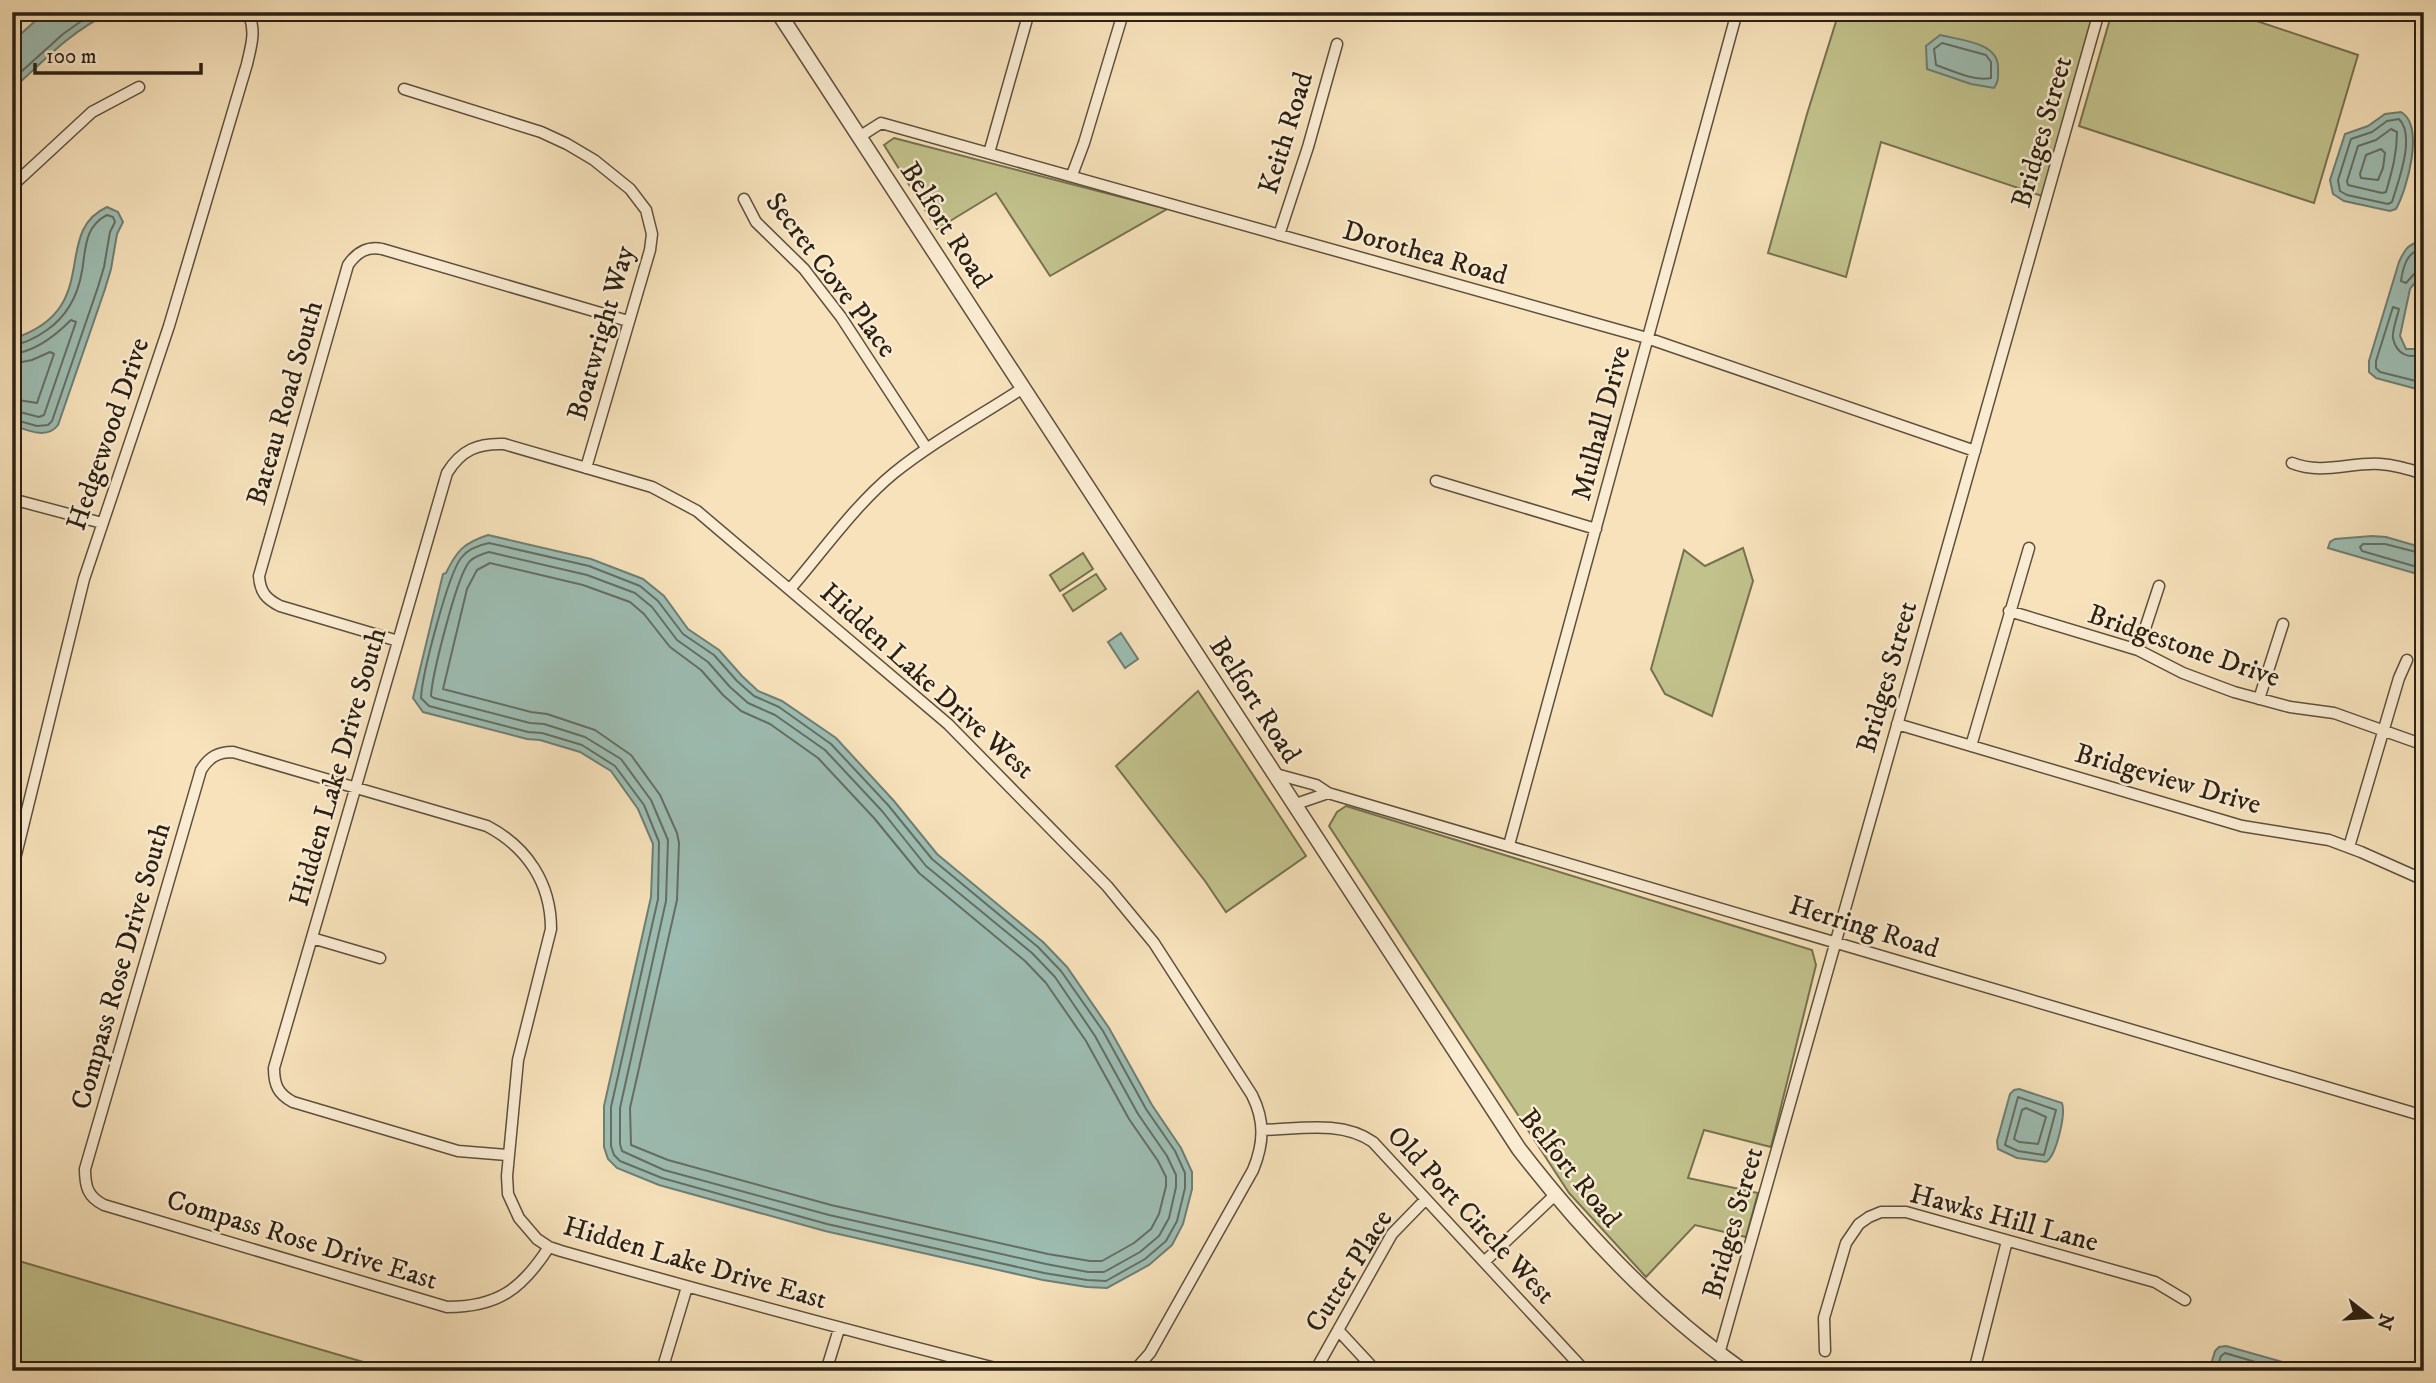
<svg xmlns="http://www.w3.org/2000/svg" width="2436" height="1383" viewBox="0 0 2436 1383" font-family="'IM FELL DW Pica',serif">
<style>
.green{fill:#c2c28c;stroke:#767150;stroke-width:2}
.water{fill:#9dbdb3;stroke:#6f7e73;stroke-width:2}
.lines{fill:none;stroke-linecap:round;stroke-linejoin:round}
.shore{stroke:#646e63;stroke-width:2}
.minor-casing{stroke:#5d503d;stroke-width:13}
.tertiary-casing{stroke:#5d503d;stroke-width:17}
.minor{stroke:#faecd3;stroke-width:10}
.tertiary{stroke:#faecd3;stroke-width:14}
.labels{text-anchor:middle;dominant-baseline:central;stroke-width:5;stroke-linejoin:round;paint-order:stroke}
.street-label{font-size:28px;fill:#2a2013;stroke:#faecd3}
</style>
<rect width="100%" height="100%" fill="#f7e2bb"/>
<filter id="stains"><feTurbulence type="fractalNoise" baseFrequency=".00286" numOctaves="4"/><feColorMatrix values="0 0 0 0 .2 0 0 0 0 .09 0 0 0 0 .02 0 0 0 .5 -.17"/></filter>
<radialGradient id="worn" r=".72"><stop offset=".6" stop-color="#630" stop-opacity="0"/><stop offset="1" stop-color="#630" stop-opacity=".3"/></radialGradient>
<!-- green -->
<path class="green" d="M1839 12H2094L2042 196 1881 142 1846 277 1768 253 1807 114Z
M2112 12H2230L2358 55 2314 203 2079 126Z
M894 138 1167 209 1050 276 996 193 937 229 884 145Z
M1743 548 1753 581 1712 716 1665 694 1651 669 1684 550 1705 566Z
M1083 553 1093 569 1060 591 1050 575Z
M1096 574 1106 589 1073 611 1063 595Z
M1198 691 1306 856 1226 912 1205 881 1116 766Z
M1346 806 1812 950 1816 965 1771 1147 1704 1130 1688 1178 1758 1193 1746 1237 1695 1225 1646 1277 1569 1193 1329 826 1337 812Z
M12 1259 394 1371H12Z"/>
<!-- water -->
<path class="water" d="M45 12H112C73 29 43 61 12 90V42Z
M1940 35C1959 40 1998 42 1998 67 1998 76 1999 81 1994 88L1971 84 1927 69 1926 46Z
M2401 112C2425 126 2407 189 2396 209L2390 211 2344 201 2333 194 2330 180 2345 134 2368 126 2385 114Z
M107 207 118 212 123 222 117 234 111 269 105 289 58 425C47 440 27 430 12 425V339C105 310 50 233 107 207Z
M2420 241 2424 243V278L2418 279 2410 289 2400 336 2406 349H2416L2424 343V391L2376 378 2369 372V361L2399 262C2404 251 2407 245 2420 241Z
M488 535 591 559 643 579 664 596 688 629 719 650 742 676 758 691 782 701 836 738 894 801 937 854 1043 942 1067 967 1109 1028 1152 1105 1181 1148 1192 1172V1189L1183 1224 1172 1245 1149 1265 1107 1288 1087 1287 1043 1280 825 1231 659 1185 617 1168 608 1159 604 1147V1106L651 897 653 844 638 809 611 771 580 752 540 740 527 739 423 712 413 698 443 574 446 573C457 550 464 543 488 535Z
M2372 536 2386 537 2424 548V576L2328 548 2330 542 2335 539Z
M1121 633 1138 659 1125 668 1108 642Z
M2019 1089 2062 1103C2066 1115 2056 1156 2046 1162L2017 1158 1998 1149 1997 1141 2010 1094 2014 1090Z
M2226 1346 2293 1365 2297 1371H2209L2215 1351 2219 1347Z"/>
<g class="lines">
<!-- shore -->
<path class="shore" d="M1942 43 1986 55 1991 62V78C1975 82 1951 70 1936 65L1934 49Z
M12 80 63 34 94 12
M2399 119C2416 136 2398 182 2392 202L2388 204 2347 195 2340 191 2338 180 2351 139 2372 132 2387 121Z
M2391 129 2397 132C2397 154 2392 171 2386 192L2382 193 2348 185 2347 181 2358 146 2376 140Z
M2381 149 2385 153 2383 168 2378 180 2361 178 2360 174 2366 155Z
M2424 249C2407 250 2403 267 2401 281L2406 283 2415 273 2424 271
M12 345C25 344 37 337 47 330 67 316 78 295 82 271 86 248 84 227 107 215L113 217 115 222 110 232 104 267 98 287 52 421 48 425 37 426 12 419
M2424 352C2410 361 2396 354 2393 338 2392 330 2397 318 2399 309L2393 307 2376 361V368L2380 372 2424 383
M12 354C35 352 55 336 71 320L76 322 44 415 39 417 12 410
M12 364 32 360 50 352 54 354 37 403 12 399
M489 543 589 566 640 586 658 601 683 634 714 655 737 681 754 696 779 707 831 744 888 805 932 859 1038 947 1061 971 1103 1031 1146 1109 1175 1151 1185 1173V1188L1177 1221 1166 1241 1145 1259 1106 1281 1087 1280 1044 1273 827 1224 662 1178 620 1161 614 1155 611 1146V1107L658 899 659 842 644 805 615 766 582 745 542 733 528 732 429 706 421 698C422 674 448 575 461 558 467 550 479 545 489 543Z
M489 552 587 575 635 593 652 607 677 640 708 662 730 687 748 703 775 715 825 750 882 811 926 866 1032 953 1055 977 1095 1036 1138 1114 1167 1156 1176 1175V1187L1169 1218 1159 1236 1140 1252 1104 1272H1088L1046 1264 829 1215 664 1170 622 1151 620 1144V1108L666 901 668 840 651 800 621 759 585 737 544 724 530 723 434 698 431 696C432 676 457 574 470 561 475 556 482 554 489 552Z
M2424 554 2385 544H2363L2360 547 2362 551 2424 569
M490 563 583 585 630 602 644 614 670 647 701 670 723 695 741 711 770 724 818 758 874 818 919 873 1025 961 1046 983 1086 1041 1129 1119 1158 1161 1166 1177V1186L1159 1214 1151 1229 1134 1243 1102 1261H1090L1048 1254 831 1205 668 1160 631 1145 630 1108 677 900 679 843 677 833 660 795 631 755 595 730 547 714 531 712 443 689 467 589 477 570Z
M2018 1097 2056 1110 2044 1155 2018 1151 2005 1145Z
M2026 1108 2046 1117 2038 1144 2019 1142 2014 1139 2022 1110Z
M2216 1371 2221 1356 2225 1353 2286 1371"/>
<!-- minor casing -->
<g class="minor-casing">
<path id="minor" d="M404 89 541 132 567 144 594 160 630 189 646 210 652 234 650 250 586 468
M859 137 881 123 1647 338 1975 451
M989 153 1029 12
M1072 175 1084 143 1121 20
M12 186 92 112 139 87
M744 199 756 222 804 269 841 317 927 449
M1279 235 1308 147 1337 44
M2292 463C2322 475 2350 462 2380 464 2395 465 2409 469 2424 474
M1436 481 1596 529
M12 499 102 523
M790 589C823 551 854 506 894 473 934 441 980 416 1023 388
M2009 611 2138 650 2183 673 2234 692 2290 707 2334 713 2424 745
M398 641 280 606C266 599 260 592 259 576L348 265C357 252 367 246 382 249L628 321
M2138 650 2159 586
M2259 699 2283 624
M1897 724 2242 826 2329 840 2361 852 2424 880
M1971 746 2029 548
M1272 773 1316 785 1328 793
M1293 805 1328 793 2424 1116
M1509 845 1737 12
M2349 847 2399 678 2407 660
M12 871 84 579 169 326 247 64C251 46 256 32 249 15
M312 938 380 958
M1263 1130C1299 1129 1342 1120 1373 1142L1585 1371
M507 1155 458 1151 293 1102C278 1094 274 1085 274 1068L447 473C461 450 478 443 504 444L652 487 697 511 948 724 1107 886 1154 943 1252 1095C1265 1121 1264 1143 1253 1170L1150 1353 1134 1371
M549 1247C522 1289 498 1307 447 1307L104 1205C88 1197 85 1187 85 1169L201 770C209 757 218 752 233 752L487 826C527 847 551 883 551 929L518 1060 507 1176 508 1194 519 1218 537 1239 549 1247 561 1251C709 1293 857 1333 1007 1371
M1484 1262 1555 1195
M1338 1330 1376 1371
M1825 1351 1824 1318 1846 1243 1859 1224 1869 1217 1881 1212H1906L2155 1282 2185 1300
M1719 1354 2099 12
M662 1370 687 1287
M826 1371 839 1329
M1315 1371 1392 1234 1425 1200
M1974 1371 2007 1241"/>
</g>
<!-- tertiary casing -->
<g class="tertiary-casing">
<path id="tertiary" d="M778 12 1519 1149C1583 1232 1656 1310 1743 1371"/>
</g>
<!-- minor -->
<use href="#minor" class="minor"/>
<!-- tertiary -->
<use href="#tertiary" class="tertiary"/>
</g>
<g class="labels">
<!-- street labels -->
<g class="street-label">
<text transform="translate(2042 132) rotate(-74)">Bridges Street</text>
<text transform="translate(1286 133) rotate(-73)">Keith Road</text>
<text transform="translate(946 225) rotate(57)">Belfort Road</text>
<text transform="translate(1425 253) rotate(16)">Dorothea Road</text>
<text transform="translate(831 275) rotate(53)">Secret Cove Place</text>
<text transform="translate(601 333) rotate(-74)">Boatwright Way</text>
<text transform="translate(285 403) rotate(-74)">Bateau Road South</text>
<text transform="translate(1601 423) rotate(-75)">Mulhall Drive</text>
<text transform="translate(108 434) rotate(-71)">Hedgewood Drive</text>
<text transform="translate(2184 646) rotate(19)">Bridgestone Drive</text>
<text transform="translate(1887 677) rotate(-74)">Bridges Street</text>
<text transform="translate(927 681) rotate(42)">Hidden Lake Drive West</text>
<text transform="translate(1255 700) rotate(57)">Belfort Road</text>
<text transform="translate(338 767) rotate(-74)">Hidden Lake Drive South</text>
<text transform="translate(2168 779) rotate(16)">Bridgeview Drive</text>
<text transform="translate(1864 927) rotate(17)">Herring Road</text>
<text transform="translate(121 966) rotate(-74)">Compass Rose Drive South</text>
<text transform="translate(1570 1168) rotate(51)">Belfort Road</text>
<text transform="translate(1471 1215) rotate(47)">Old Port Circle West</text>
<text transform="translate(2004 1218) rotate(15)">Hawks Hill Lane</text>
<text transform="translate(1733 1223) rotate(-74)">Bridges Street</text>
<text transform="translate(302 1240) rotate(17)">Compass Rose Drive East</text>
<text transform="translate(695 1263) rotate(16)">Hidden Lake Drive East</text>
<text transform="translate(1349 1271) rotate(-58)">Cutter Place</text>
</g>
</g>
<!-- margin -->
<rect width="2436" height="1383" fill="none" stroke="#f7e2bb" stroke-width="42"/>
<rect x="14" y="14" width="2408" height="1355" fill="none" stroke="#2a2013" stroke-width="3.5"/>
<rect x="21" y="21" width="2394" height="1341" fill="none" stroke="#2a2013" stroke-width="2"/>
<!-- north arrow -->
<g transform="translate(2370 1317) rotate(107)" stroke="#faecd3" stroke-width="5" paint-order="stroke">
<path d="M0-5L12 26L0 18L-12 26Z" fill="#2a2013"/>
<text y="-10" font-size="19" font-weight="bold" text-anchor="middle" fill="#2a2013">N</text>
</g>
<!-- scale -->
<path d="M35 63v10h166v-10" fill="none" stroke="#2a2013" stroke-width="3.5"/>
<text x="46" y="63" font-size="21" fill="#2a2013" stroke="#faecd3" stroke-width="5" paint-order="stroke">100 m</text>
<rect width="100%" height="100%" filter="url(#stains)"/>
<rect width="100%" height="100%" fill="url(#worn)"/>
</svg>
